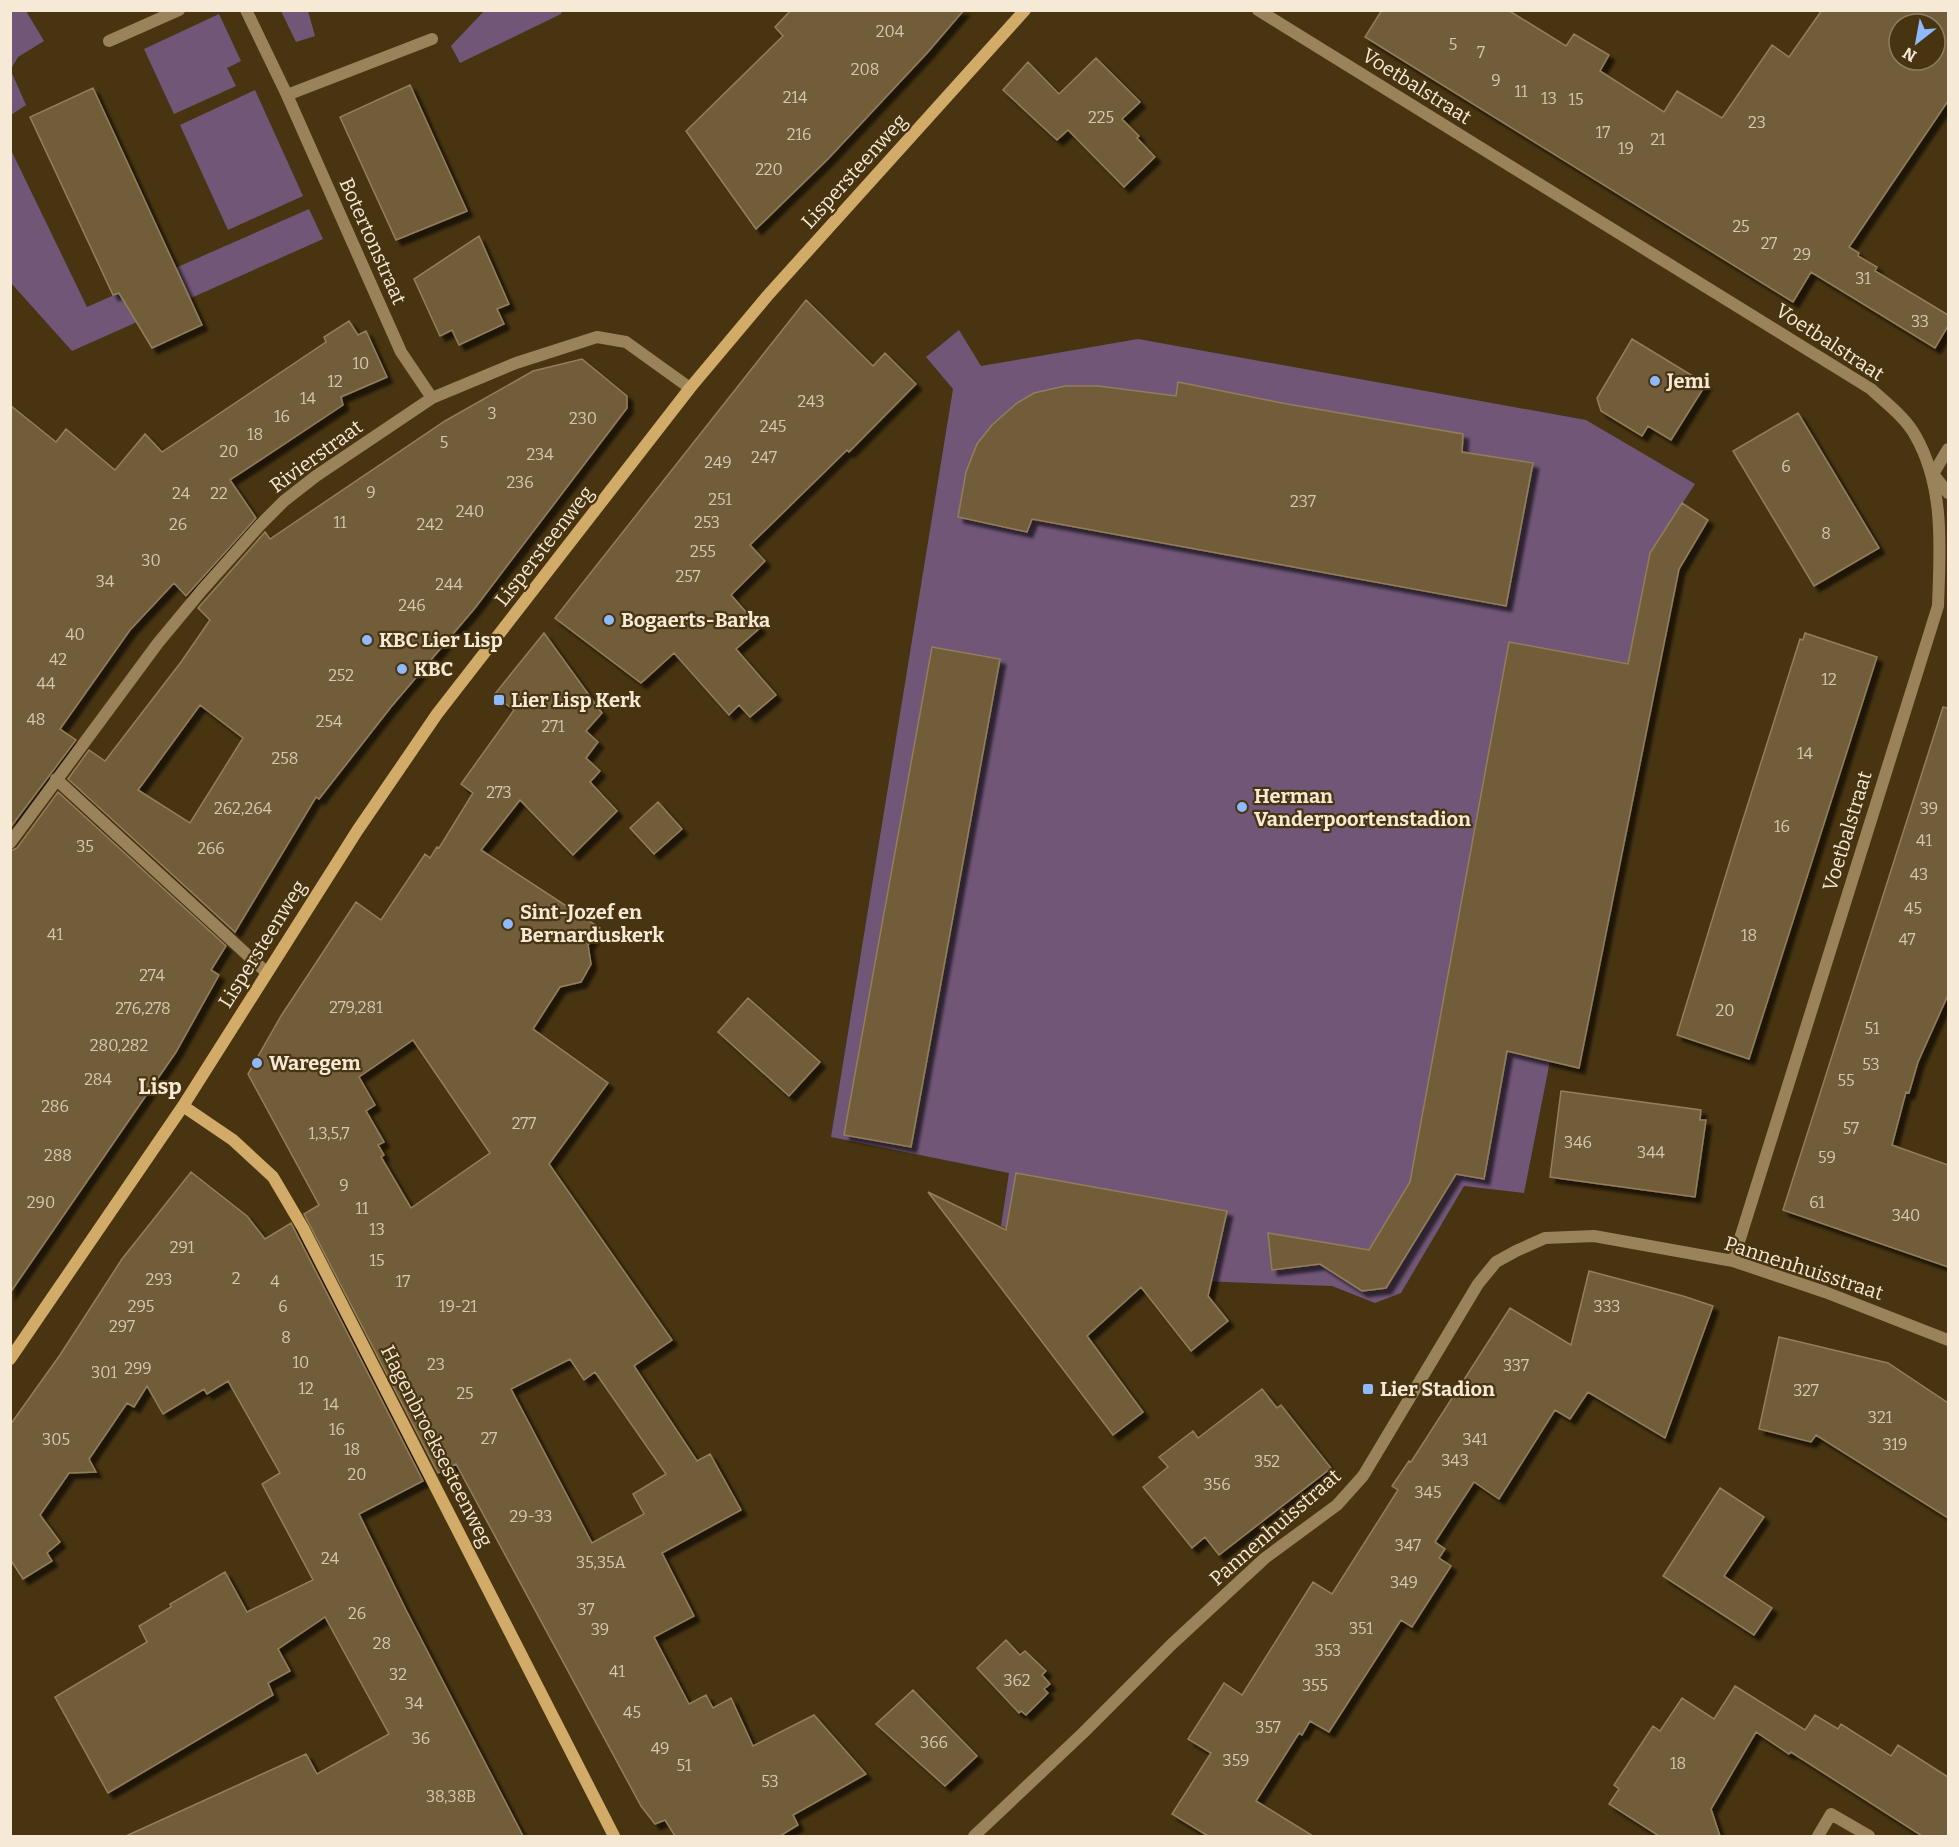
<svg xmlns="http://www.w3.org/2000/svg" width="1959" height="1847" viewBox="0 0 1959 1847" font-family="Bitter,serif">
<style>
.green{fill:#715678}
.building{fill:#725d3a;stroke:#947e5a;stroke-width:1.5;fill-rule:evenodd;filter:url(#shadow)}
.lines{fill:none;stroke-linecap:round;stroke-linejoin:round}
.street{stroke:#9a825a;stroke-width:12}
.secondary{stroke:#d2ab69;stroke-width:12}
.poi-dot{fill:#8eb9fc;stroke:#483411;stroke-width:2}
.labels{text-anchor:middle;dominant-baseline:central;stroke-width:4.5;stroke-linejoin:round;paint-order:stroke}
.number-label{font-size:16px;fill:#d5c7b0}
.street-label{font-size:20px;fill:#f6ead7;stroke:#483411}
.poi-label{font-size:20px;font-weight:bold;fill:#f6ead7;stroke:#483411;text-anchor:start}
.quarter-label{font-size:22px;font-weight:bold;fill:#f6ead7;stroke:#483411}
</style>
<defs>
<filter id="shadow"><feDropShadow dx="5.5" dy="5.5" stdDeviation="1.5" flood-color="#0009"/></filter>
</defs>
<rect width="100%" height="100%" fill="#483411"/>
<!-- green -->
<path class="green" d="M11 10 26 11 44 41 18 57 11 69Z
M281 11H308L315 36 296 42Z
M484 11V10L562 11 561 14 460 63 451 46Z
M219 14 241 61 227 68 236 86 174 114 144 49Z
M11 71 26 105 11 115H10Z
M255 90 303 196 228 230 180 125Z
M10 148 87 307 309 209 323 239 72 351 11 283Z
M959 330 981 366 1138 339 1586 420 1695 484 1650 553 1524 1193 1464 1186 1401 1293 1375 1303 1332 1286 1147 1279 1063 1252 1001 1226 1009 1173 831 1137 953 389 926 357Z"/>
<!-- building -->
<path class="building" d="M791 10H964L928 52 828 159 756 229 686 131 783 36 775 27Z
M1382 10H1508L1566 46 1574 34 1609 55 1600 71 1664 112 1677 91 1722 118 1772 45 1789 57 1822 10H1948V101L1849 247 1859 253 1858 256 1877 267 1875 271 1948 315V326L1935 348 1811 272 1793 302 1365 37ZM1899 24H1935V60H1899Z
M1096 58 1140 102 1122 119 1139 136 1137 138 1155 157 1124 187 1068 130 1057 140 1003 90 1028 62 1059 94Z
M410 85 467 211 396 240 340 117Z
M93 88 202 325 152 348 119 293 113 295 30 117Z
M479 236 509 304 497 309 504 324 459 345 452 330 440 336 414 279Z
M806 300 873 366 885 353 916 384 849 452 847 450 750 545 765 561 731 595 760 628 736 649 776 695 750 717 739 705 729 715 674 653 641 683 555 618Z
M349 321 358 335 366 331 387 377 341 397 343 405 230 480 256 518 186 596 174 583 130 630 60 729 76 740 10 828V405L56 442 66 429 115 470 145 434 162 452 326 342 324 337Z
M1632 339 1706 384 1671 440 1648 426 1642 436 1601 411 1597 398Z
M582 359 627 396V408L475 608 391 707 319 799 316 797 235 932 68 779 89 750 105 761 181 662 210 620 198 608 265 532 270 539 445 421 533 371ZM200 705 243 738 190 823 138 790Z
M1178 382 1287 404 1463 434 1462 452 1533 463 1506 606 1032 519 1027 532 958 517 966 472 977 444 992 425 1017 403 1034 393 1065 386H1098L1176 396Z
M1798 413 1879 548 1814 586 1733 451Z
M1682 503 1708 520 1679 569 1579 1068 1507 1051 1484 1179 1456 1174 1386 1288 1362 1291 1320 1264 1272 1270 1268 1233 1369 1250 1410 1182 1509 642 1628 664 1650 553Z
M544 633 602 713 586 731 598 742 586 758 600 771 590 782 617 811 573 855 520 800 481 850 600 928 588 945 591 964 581 982 560 987 533 1029 608 1083 549 1164 672 1340 634 1366 697 1461 710 1454 741 1510 662 1553 694 1616 654 1637 689 1704 706 1695 713 1708 731 1698 753 1746 814 1715 866 1774 793 1815 798 1825 780 1836H675L665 1820 655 1824 641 1806 456 1464 438 1473 304 1214 319 1205 248 1074 281 1016 356 902 381 920 425 854 430 858 437 847 439 848 473 793 461 784 514 710 494 695ZM413 1040 490 1153 411 1208 381 1157 384 1155 378 1145 384 1142 366 1111 375 1105 359 1077ZM570 1359 584 1380 595 1372 666 1474 633 1494 644 1514 592 1543 511 1389Z
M1805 633 1877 657 1749 1059 1677 1035 1734 848 1800 639 1803 640Z
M932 647 1000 659 911 1147 844 1135Z
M1943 707 1948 708V995L1918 1062 1909 1093 1906 1092 1892 1145 1948 1165V1267L1783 1210Z
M58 792 226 946 211 970 219 975 176 1052 10 1293V851L17 848Z
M658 802 682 829 654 854 630 828Z
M748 998 820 1062 789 1096 718 1032Z
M1561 1091 1701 1110 1700 1120H1706L1695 1197 1550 1177Z
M191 1172 247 1216 265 1239 291 1223 423 1481 359 1514 406 1610 523 1836H126L306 1754 317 1774 389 1734 325 1617 278 1649 290 1671 268 1683 273 1695 108 1793 55 1697 147 1642 139 1626 171 1607 170 1604 225 1572 247 1612 313 1580 262 1484 280 1473 228 1381 207 1394 204 1389 163 1414 147 1386 134 1407 127 1403 89 1459 96 1472 69 1473 40 1515 60 1542 47 1553 52 1561 23 1579 10 1559V1425L60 1355 122 1259Z
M1016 1173 1227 1211 1208 1296 1228 1321 1191 1351 1141 1287 1087 1336 1143 1412 1113 1435 928 1192 1006 1230Z
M1589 1271 1683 1296 1713 1306 1665 1438 1588 1392 1570 1419 1555 1410 1499 1499 1474 1482 1435 1542 1445 1549 1439 1558 1451 1566 1412 1627 1401 1620 1329 1732 1310 1721 1302 1735 1299 1733 1256 1801 1313 1836H1208L1172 1814 1211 1753 1188 1739 1224 1683 1242 1695 1313 1582 1332 1594 1398 1490 1392 1486 1409 1461 1411 1462 1510 1308 1571 1345Z
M1779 1337 1888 1363 1948 1403V1518L1816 1435 1811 1442 1759 1429Z
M1262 1389 1277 1408 1281 1405 1331 1468 1219 1555 1205 1537 1192 1548 1143 1487 1168 1467 1159 1457 1193 1431 1198 1438Z
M1720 1488 1764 1517 1724 1576 1772 1608 1754 1635 1663 1576Z
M1006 1640 1020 1655 1025 1651 1046 1671 1042 1675 1050 1684 1044 1689 1048 1693 1026 1715 1021 1711 1019 1713 977 1668Z
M1735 1686 1805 1730 1815 1715 1838 1729 1841 1724 1891 1756 1898 1745 1948 1777V1836H1922L1791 1752 1789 1754 1756 1732 1711 1809 1720 1836H1659L1609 1804 1619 1789 1614 1785 1653 1726 1660 1731 1682 1698 1714 1719Z
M913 1690 977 1756 945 1786 876 1724Z"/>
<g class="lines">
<!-- street -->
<path class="street" d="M246 10 287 95 401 352 432 398
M1258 10 1871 389C1886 403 1905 417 1915 435 1945 487 1940 548 1938 606L1733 1261
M109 41 179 10
M287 95 432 39
M1948 449 1933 474 1948 493
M56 779 266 972
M10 843 158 643 202 590 260 525 284 501 316 476 432 398 516 363 597 337 626 342 690 388
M974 1836 1083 1733 1172 1644 1265 1558 1337 1505 1363 1476 1478 1284 1496 1262 1516 1251 1545 1238 1594 1236 1733 1261 1825 1292 1948 1340
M1818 1836 1831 1814 1869 1836"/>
<!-- secondary -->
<path class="secondary" d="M183 1106 233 1140 273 1177 303 1228 614 1836
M10 1359 183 1106 357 831 437 714 690 388 769 294 1025 10"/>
</g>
<!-- markers -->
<g class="poi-dot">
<circle cx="1655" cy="381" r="6"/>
<circle cx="609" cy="620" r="6"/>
<circle cx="367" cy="640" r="6"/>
<circle cx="402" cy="669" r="6"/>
<rect x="493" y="694" width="12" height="12" rx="3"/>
<circle cx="1242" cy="807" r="6"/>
<circle cx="508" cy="924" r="6"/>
<circle cx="257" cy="1063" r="6"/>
<rect x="1362" y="1383" width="12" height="12" rx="3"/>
</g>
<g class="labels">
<!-- number labels -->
<g class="number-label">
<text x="890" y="31">204</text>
<text x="1453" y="44">5</text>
<text x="1481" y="52">7</text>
<text x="865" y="69">208</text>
<text x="1496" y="80">9</text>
<text x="1521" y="91">11</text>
<text x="795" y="97">214</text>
<text x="1549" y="98">13</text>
<text x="1576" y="99">15</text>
<text x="1101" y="117">225</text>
<text x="1757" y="122">23</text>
<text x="1603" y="132">17</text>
<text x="799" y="134">216</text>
<text x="1658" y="139">21</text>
<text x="1626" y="148">19</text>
<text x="769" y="169">220</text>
<text x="1741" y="226">25</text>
<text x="1769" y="243">27</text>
<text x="1802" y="254">29</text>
<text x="1863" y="278">31</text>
<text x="1920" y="321">33</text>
<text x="361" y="363">10</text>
<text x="335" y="381">12</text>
<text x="308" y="398">14</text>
<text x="811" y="401">243</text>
<text x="492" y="413">3</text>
<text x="282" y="416">16</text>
<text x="583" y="418">230</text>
<text x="773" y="426">245</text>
<text x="255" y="434">18</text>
<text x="444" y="442">5</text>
<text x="229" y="451">20</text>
<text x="540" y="454">234</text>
<text x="764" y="457">247</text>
<text x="718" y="462">249</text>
<text x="1786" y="466">6</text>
<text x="520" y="482">236</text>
<text x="371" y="492">9</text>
<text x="181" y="493">24</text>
<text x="219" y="493">22</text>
<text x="720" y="499">251</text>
<text x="1303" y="501">237</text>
<text x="470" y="511">240</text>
<text x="340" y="522">11</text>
<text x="707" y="522">253</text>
<text x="178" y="524">26</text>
<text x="430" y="524">242</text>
<text x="1826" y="533">8</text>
<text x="703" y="551">255</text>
<text x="151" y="560">30</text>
<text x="688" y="576">257</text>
<text x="105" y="581">34</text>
<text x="449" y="584">244</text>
<text x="412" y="605">246</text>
<text x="75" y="634">40</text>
<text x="58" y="659">42</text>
<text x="341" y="675">252</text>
<text x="1829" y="679">12</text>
<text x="46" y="683">44</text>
<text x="36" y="719">48</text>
<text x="329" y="721">254</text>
<text x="553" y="726">271</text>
<text x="1805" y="753">14</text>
<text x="285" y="758">258</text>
<text x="499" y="792">273</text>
<text x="243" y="808">262,264</text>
<text x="1929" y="808">39</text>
<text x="1782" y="826">16</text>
<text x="1924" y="840">41</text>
<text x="85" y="846">35</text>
<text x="211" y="848">266</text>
<text x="1919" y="874">43</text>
<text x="1913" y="908">45</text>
<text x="55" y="934">41</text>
<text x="1749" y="935">18</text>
<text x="1907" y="939">47</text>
<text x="152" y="975">274</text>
<text x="356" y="1007">279,281</text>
<text x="143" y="1008">276,278</text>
<text x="1725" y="1010">20</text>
<text x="1872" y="1028">51</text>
<text x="119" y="1045">280,282</text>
<text x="1871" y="1064">53</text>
<text x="98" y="1079">284</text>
<text x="1846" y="1080">55</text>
<text x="55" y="1106">286</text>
<text x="524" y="1123">277</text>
<text x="1851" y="1128">57</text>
<text x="329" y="1133">1,3,5,7</text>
<text x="1578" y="1142">346</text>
<text x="1651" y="1152">344</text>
<text x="58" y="1155">288</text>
<text x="1827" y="1157">59</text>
<text x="344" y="1185">9</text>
<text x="41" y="1202">290</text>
<text x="1817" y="1202">61</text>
<text x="362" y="1208">11</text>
<text x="1906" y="1215">340</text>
<text x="377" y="1229">13</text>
<text x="182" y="1247">291</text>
<text x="377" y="1260">15</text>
<text x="236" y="1278">2</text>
<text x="159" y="1279">293</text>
<text x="275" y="1281">4</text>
<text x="403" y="1281">17</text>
<text x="141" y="1306">295</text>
<text x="283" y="1306">6</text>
<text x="458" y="1306">19-21</text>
<text x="1607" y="1306">333</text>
<text x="122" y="1326">297</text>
<text x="286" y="1337">8</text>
<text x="301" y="1362">10</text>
<text x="436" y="1364">23</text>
<text x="1516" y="1365">337</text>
<text x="138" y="1368">299</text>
<text x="104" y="1372">301</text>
<text x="306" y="1388">12</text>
<text x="1806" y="1390">327</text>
<text x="465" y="1393">25</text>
<text x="331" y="1404">14</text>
<text x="1880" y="1417">321</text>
<text x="337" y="1429">16</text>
<text x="489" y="1438">27</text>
<text x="56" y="1439">305</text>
<text x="1475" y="1439">341</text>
<text x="1895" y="1444">319</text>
<text x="352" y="1449">18</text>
<text x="1455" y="1460">343</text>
<text x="1267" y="1461">352</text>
<text x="357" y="1474">20</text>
<text x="1217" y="1484">356</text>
<text x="1428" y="1492">345</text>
<text x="531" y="1516">29-33</text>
<text x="1408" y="1545">347</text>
<text x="330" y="1558">24</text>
<text x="601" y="1562">35,35A</text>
<text x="1404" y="1582">349</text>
<text x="586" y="1609">37</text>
<text x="357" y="1613">26</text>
<text x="1361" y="1628">351</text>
<text x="600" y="1629">39</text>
<text x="382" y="1643">28</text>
<text x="1328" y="1650">353</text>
<text x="617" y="1671">41</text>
<text x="398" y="1674">32</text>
<text x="1017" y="1680">362</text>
<text x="1315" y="1685">355</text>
<text x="414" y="1703">34</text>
<text x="632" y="1712">45</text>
<text x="1268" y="1727">357</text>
<text x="421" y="1738">36</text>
<text x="934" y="1742">366</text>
<text x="660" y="1748">49</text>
<text x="1236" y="1760">359</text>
<text x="1678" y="1763">18</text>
<text x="684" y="1765">51</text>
<text x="770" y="1781">53</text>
<text x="451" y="1796">38,38B</text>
</g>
<!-- street labels -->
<g class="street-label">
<text transform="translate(1417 86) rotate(32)">Voetbalstraat</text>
<text transform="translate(854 171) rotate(-48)">Lispersteenweg</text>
<text transform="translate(373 241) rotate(66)">Botertonstraat</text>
<text transform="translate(1830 342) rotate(33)">Voetbalstraat</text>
<text transform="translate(316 456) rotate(-36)">Rivierstraat</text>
<text transform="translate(544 546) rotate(-52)">Lispersteenweg</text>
<text transform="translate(1847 831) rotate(-73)">Voetbalstraat</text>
<text transform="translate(262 944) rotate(-58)">Lispersteenweg</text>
<text transform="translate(1804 1268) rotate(18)">Pannenhuisstraat</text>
<text transform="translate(437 1446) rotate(63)">Hagenbroeksesteenweg</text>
<text transform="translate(1275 1527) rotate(-41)">Pannenhuisstraat</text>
</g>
<!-- poi labels -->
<g class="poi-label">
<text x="1667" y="381">Jemi</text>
<text x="621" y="620">Bogaerts-Barka</text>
<text x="379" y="640">KBC Lier Lisp</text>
<text x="414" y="669">KBC</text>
<text x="511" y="700">Lier Lisp Kerk</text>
<text x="1254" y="796">Herman<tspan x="1254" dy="23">Vanderpoortenstadion</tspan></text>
<text x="520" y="912">Sint-Jozef en<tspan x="520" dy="23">Bernarduskerk</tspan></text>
<text x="269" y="1063">Waregem</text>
<text x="1380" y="1389">Lier Stadion</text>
</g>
<!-- quarter labels -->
<g class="quarter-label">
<text x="160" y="1086">Lisp</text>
</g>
</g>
<!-- border -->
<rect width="1959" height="1847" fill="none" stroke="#f6ead7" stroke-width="24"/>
<!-- north arrow -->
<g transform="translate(1917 42) rotate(211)"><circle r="28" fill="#483411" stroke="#8e7d60" stroke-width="1.5"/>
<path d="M0-4.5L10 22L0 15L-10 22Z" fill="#8eb9fc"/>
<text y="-9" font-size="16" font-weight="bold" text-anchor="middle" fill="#f6ead7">N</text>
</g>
</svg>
